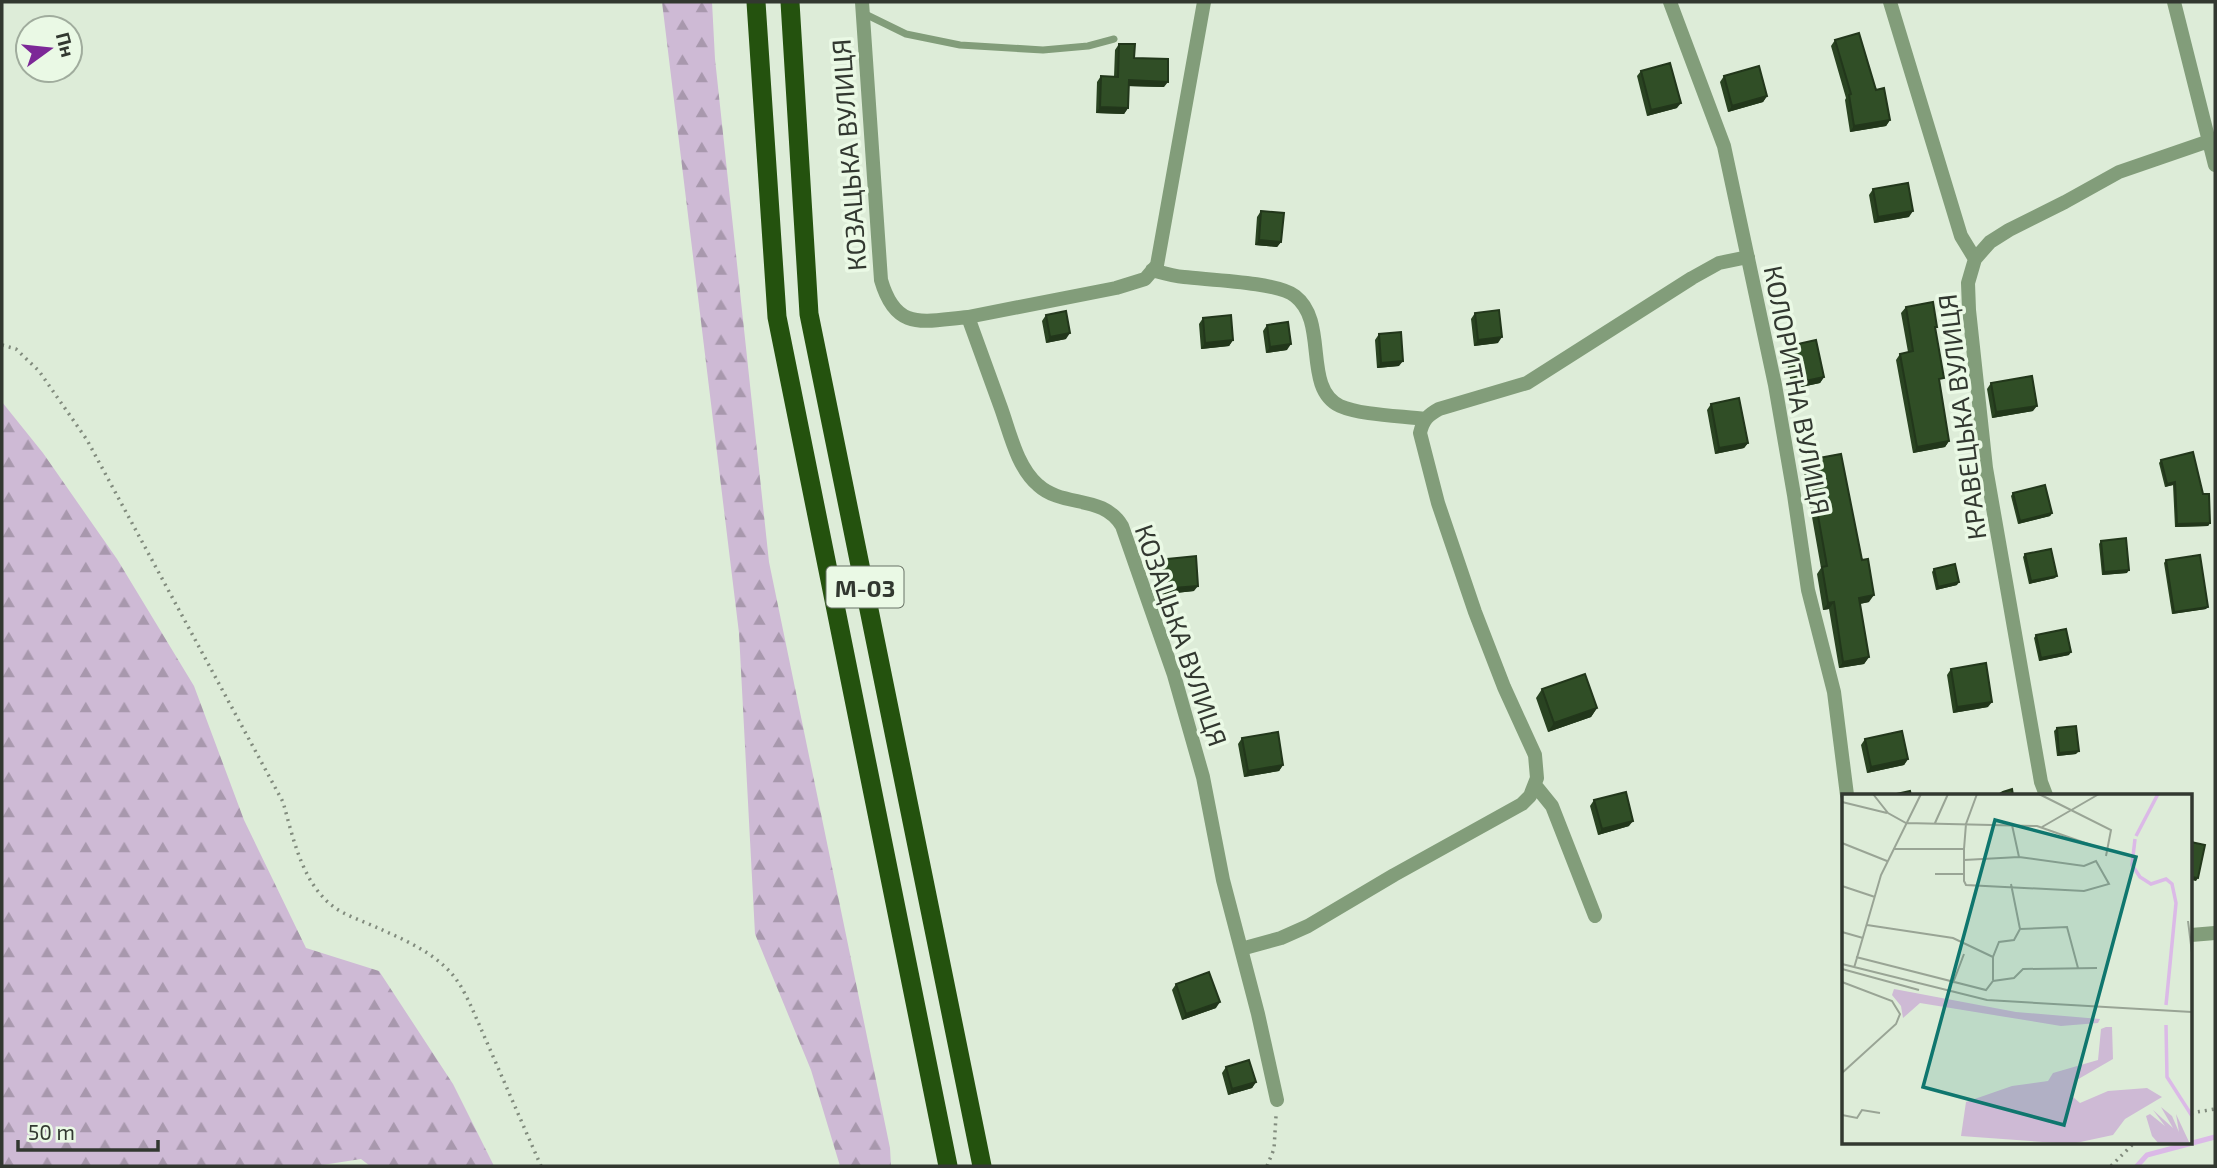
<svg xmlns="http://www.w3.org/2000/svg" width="2217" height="1168" viewBox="0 0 2217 1168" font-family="'Exo 2',sans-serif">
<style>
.forest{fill:url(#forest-firs)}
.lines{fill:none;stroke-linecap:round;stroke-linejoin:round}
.stream{stroke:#dbb9e7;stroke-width:5}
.path{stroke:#818b7d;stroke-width:3.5;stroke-dasharray:2 5;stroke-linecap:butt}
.service{stroke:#829d7a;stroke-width:7}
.minor{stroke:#829d7a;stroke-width:14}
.trunk{stroke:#24520e;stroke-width:19}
.wall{fill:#294321}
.shaded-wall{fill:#22371b}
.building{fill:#304e26;stroke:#22371b;stroke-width:2}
.labels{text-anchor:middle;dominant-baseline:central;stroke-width:7;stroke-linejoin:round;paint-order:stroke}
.shield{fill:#eaf9e5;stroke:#697266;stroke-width:2}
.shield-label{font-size:24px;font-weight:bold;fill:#323830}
.street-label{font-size:26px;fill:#323830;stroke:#eaf9e5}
.inset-river{fill:none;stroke:#dbb9e7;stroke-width:3.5}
.inset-road{fill:none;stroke:#99a495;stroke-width:2}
.view{fill:#0f766e;fill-opacity:0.15;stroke:#0f766e;stroke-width:3.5}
.inset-edge{fill:none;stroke:#323830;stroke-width:3.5}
</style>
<defs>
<pattern id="forest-firs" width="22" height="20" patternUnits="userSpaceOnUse" patternTransform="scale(1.75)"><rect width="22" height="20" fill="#cebad5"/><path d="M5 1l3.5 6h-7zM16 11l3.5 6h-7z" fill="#a898ad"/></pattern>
</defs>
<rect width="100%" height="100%" fill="#ddecd8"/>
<!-- forest -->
<path class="forest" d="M662 2H712L715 59 769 562 890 1148 891 1166H840L811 1070 755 934 739 633Z
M2 402 43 453 117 559 194 686 244 820 306 948 379 971 453 1084 494 1166H370L361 1159 316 1166H2Z"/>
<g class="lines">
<!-- stream -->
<path class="stream" d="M2137 1166 2147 1155 2215 1137"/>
<!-- path -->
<path class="path" d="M2 345 16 349 39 371 87 440 283 802C293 837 301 879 330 904 343 915 363 921 378 928 407 941 440 955 458 982 463 989 467 998 471 1006L541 1166
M2191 1113 2215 1109
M1267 1166 1274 1149 1276 1116
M2111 1166 2135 1142"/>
<!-- service -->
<path class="service" d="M863 13 906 34 960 45 1043 50 1088 46 1114 39"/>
<!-- minor -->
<path class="minor" d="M862 2 881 280C896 332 923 321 968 317 979 347 990 378 1001 408 1010 433 1017 467 1038 485 1063 508 1103 494 1122 526L1174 675 1203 777 1223 880 1258 1014 1277 1100
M1670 2 1724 146 1775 385 1794 495 1808 590 1834 692 1847 795
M1890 2 1961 236 1975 259 1968 283 1969 310 1986 468 2041 782 2046 795
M2174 2 2215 165
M1975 259 1990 242 2009 230 2065 202 2119 172 2209 141
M1152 270C1163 273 1173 276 1184 277 1210 280 1277 282 1295 296 1329 322 1302 388 1340 406 1360 415 1402 416 1425 419
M968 317 1116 288 1145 279 1157 265 1204 2
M1535 785 1552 806 1595 916
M2191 935 2215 933
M1241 949 1281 938 1308 926 1394 875 1522 804 1530 796 1537 778 1535 755 1504 687 1475 612 1438 503 1420 433C1423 420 1428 415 1439 409L1527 383 1692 278 1719 263 1748 257"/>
<!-- trunk -->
<path class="trunk" d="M756 2 777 317 948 1166
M790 2 809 314 982 1166"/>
</g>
<!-- wall -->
<path class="wall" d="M1835 40 1876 90 1890 120 1886 126 1850 132 1845 100 1846 98 1831 46Z
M1119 44 1164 87 1129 86 1128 108 1124 114 1096 113 1097 82 1101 76 1114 77 1115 50Z
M1641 71 1677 108 1647 116 1637 76Z
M1724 76 1767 96 1763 102 1728 112 1720 82Z
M1873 189 1909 217 1874 223 1869 195Z
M1261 211 1281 242 1277 247 1255 245 1257 217Z
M1906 307 1935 330 1940 384 1949 441 1945 447 1913 453 1896 360 1900 354 1908 352 1901 313Z
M1475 313 1498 343 1474 346 1471 319Z
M1046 315 1066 339 1046 343 1042 321Z
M1203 318 1233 340 1229 346 1201 349 1199 324Z
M1267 325 1287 350 1266 353 1263 331Z
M1379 334 1399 366 1377 368 1375 340Z
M1789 346 1824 377 1820 383 1792 389 1785 352Z
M1991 383 2033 411 1992 418 1987 389Z
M1711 404 1748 443 1744 448 1715 454 1707 410Z
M1808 460 1869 602 1860 604 1869 657 1864 664 1839 668 1829 609 1823 610 1817 574 1821 568 1803 466Z
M2161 460 2210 523 2208 526 2175 527 2173 485 2165 487 2159 463Z
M2013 493 2052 513 2050 516 2018 524 2011 496Z
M2101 541 2127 573 2102 575 2099 544Z
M2025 554 2055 578 2029 584 2023 557Z
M1158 560 1194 591 1157 595 1154 565Z
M2166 560 2206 609 2172 614 2164 563Z
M1934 569 1957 585 1936 590 1932 572Z
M2036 635 2069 655 2039 661 2034 638Z
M1951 669 1988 707 1953 713 1947 675Z
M1542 689 1597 708 1591 717 1548 732 1536 698Z
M2057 728 2076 754 2057 756 2054 731Z
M1242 738 1283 765 1279 771 1244 777 1238 744Z
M1865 739 1908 759 1904 765 1867 773 1861 745Z
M1594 800 1629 826 1598 835 1590 806Z
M1176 984 1216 1008 1182 1020 1172 990Z
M1226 1067 1256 1082 1252 1088 1228 1095 1222 1073Z"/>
<!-- shaded-wall -->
<path class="shaded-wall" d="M1129 80 1168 82 1164 87 1125 86Z
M1767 96 1763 102 1728 112 1732 106Z
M1681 103 1677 108 1647 116 1651 110Z
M1100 107 1128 108 1124 114 1096 113Z
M1890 120 1886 126 1850 132 1854 126Z
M1913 211 1909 217 1874 223 1878 217Z
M1259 240 1281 242 1277 247 1255 245Z
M1070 333 1066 339 1046 343 1050 337Z
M1502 337 1498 343 1474 346 1478 340Z
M1233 340 1229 346 1201 349 1205 343Z
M1291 344 1287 350 1266 353 1270 347Z
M1403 361 1399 366 1377 368 1381 363Z
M1824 377 1820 383 1792 389 1796 383Z
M2037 406 2033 411 1992 418 1996 412Z
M1949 441 1945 447 1913 453 1917 447Z
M1748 443 1744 448 1715 454 1719 448Z
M2175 482 2173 485 2165 487 2167 484Z
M2052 513 2050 516 2018 524 2020 521Z
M2210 523 2208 526 2175 527 2177 524Z
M2129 570 2127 573 2102 575 2104 572Z
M2057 576 2055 578 2029 584 2031 581Z
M1959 582 1957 585 1936 590 1938 587Z
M1198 586 1194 591 1157 595 1161 589Z
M1874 595 1869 602 1854 605 1859 598Z
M1834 602 1829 609 1823 610 1828 603Z
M2208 607 2206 609 2172 614 2174 612Z
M2071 652 2069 655 2039 661 2041 658Z
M1869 657 1864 664 1839 668 1843 662Z
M1992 702 1988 707 1953 713 1957 707Z
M1597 708 1591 717 1548 732 1554 723Z
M2079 751 2076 754 2057 756 2059 753Z
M1908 759 1904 765 1867 773 1871 767Z
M1283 765 1279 771 1244 777 1248 771Z
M1633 821 1629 826 1598 835 1602 829Z
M2191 877 2198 878 2196 881 2191 880Z
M1220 1002 1216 1008 1182 1020 1186 1014Z
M1256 1082 1252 1088 1228 1095 1232 1089Z"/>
<!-- building -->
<path class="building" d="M1859 33 1876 90 1884 88 1890 120 1854 126 1849 95 1851 94 1835 40Z
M1119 44H1135L1134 58 1168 59V82L1129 80 1128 108 1100 107 1101 76 1118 77Z
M1670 63 1681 103 1651 110 1641 71Z
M1759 66 1767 96 1732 106 1724 76Z
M1908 183 1913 211 1878 217 1873 189Z
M1261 211 1284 213 1281 242 1259 240Z
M1933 302 1937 327H1935L1944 378 1939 379 1949 441 1917 447 1900 354 1913 351 1906 307Z
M1499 310 1502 337 1478 340 1475 313Z
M1066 311 1070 333 1050 337 1046 315Z
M1231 315 1233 340 1205 343 1203 318Z
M1288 322 1291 344 1270 347 1267 325Z
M1401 332 1403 361 1381 363 1379 334Z
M1816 340 1824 377 1796 383 1789 346Z
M2032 376 2037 406 1996 412 1991 383Z
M1739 398 1748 443 1719 448 1711 404Z
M2193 452 2203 494H2209L2210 523 2177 524 2175 482 2167 484 2161 460Z
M1841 454 1862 560 1868 559 1874 595 1859 598 1869 657 1843 662 1834 602 1828 603 1822 567 1827 566 1808 460Z
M2045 485 2052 513 2020 521 2013 493Z
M2126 538 2129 570 2104 572 2101 541Z
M2051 549 2057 576 2031 581 2025 554Z
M2200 555 2208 607 2174 612 2166 560Z
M1196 556 1198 586 1161 589 1158 560Z
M1955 564 1959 582 1938 587 1934 569Z
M2066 629 2071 652 2041 658 2036 635Z
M1986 663 1992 702 1957 707 1951 669Z
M1585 674 1597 708 1554 723 1542 689Z
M2076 726 2079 751 2059 753 2057 728Z
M1902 731 1908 759 1871 767 1865 739Z
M1278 732 1283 765 1248 771 1242 738Z
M2012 789 2013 795H1998L2003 792Z
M1910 791 1911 795H1892Z
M1626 792 1633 821 1602 829 1594 800Z
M2191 842 2205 845 2198 878 2191 877Z
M1209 972 1220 1002 1186 1014 1176 984Z
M1249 1060 1256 1082 1232 1089 1226 1067Z"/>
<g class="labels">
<!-- shield labels -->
<rect class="shield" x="826.5" y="566.5" width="77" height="41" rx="5"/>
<g class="shield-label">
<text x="865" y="587">М-03</text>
</g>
<!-- street labels -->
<g class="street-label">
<text transform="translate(848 155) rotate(-94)">КОЗАЦЬКА ВУЛИЦЯ</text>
<text transform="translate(1798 390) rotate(79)">КОЛОРИТНА ВУЛИЦЯ</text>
<text transform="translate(1961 417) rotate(-97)">КРАВЕЦЬКА ВУЛИЦЯ</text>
<text transform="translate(1182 635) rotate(71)">КОЗАЦЬКА ВУЛИЦЯ</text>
</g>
</g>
<!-- overview -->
<g transform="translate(1842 794)">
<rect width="350" height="350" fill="#ddecd8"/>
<path d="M52 195 174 218 258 225 256 229 219 232 78 209 61 224 59 212 50 201ZM264 233H270L271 265 233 287 231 303 238 309 266 297 305 294 320 303 283 325 271 341 229 350 119 342 124 308 170 292 206 287 211 279 256 266 259 235ZM319 313 330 322 337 338 334 320 348 350H317L310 342 304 322 308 320 323 332 311 316 331 334Z" fill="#cebad5"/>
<path class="inset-river" d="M294 42 316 0M293 45 290 71 298 83 309 90 324 85 330 90 334 109 324 211M324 231 325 283 350 322"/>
<path class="inset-road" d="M31 0 46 19 64 29 195 32 249 51M197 0 269 36 264 62M0 8 45 19M93 29 106 0M170 31 177 63M200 33 257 0M0 49 45 67M51 55H122M122 66 177 63 242 72 254 67 267 90 242 97 124 91 122 87V55L124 30 135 0M93 80H122M169 90 178 135 225 133 236 174M0 92 33 103M346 127 350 159M25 131 111 144 151 163M0 138 21 144M14 163 144 196 151 187 172 184 181 175 255 174M0 170 145 206 350 218M12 174 39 81 79 0M0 175 77 196M151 186V163L157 148 172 146 178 135M0 188 50 207 58 220 54 230 0 279M111 189 122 160M0 321 15 324 20 316 38 319"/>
<path class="view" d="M153 26 294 63 222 331 81 293Z"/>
<rect width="350" height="350" class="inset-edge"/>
</g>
<!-- border -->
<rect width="2217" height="1168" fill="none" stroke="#323830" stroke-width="7"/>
<!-- north arrow -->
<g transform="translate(49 49) rotate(75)"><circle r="33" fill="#eaf9e5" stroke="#a0ac9d" stroke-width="2"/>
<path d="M0-5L12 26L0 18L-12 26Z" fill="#7c2897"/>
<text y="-10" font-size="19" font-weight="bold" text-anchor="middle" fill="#323830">Пн</text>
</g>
<!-- scale -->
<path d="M18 1140v10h140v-10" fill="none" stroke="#323830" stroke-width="3.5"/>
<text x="28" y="1140" font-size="21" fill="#323830" stroke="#eaf9e5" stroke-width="5" paint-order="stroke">50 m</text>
</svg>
